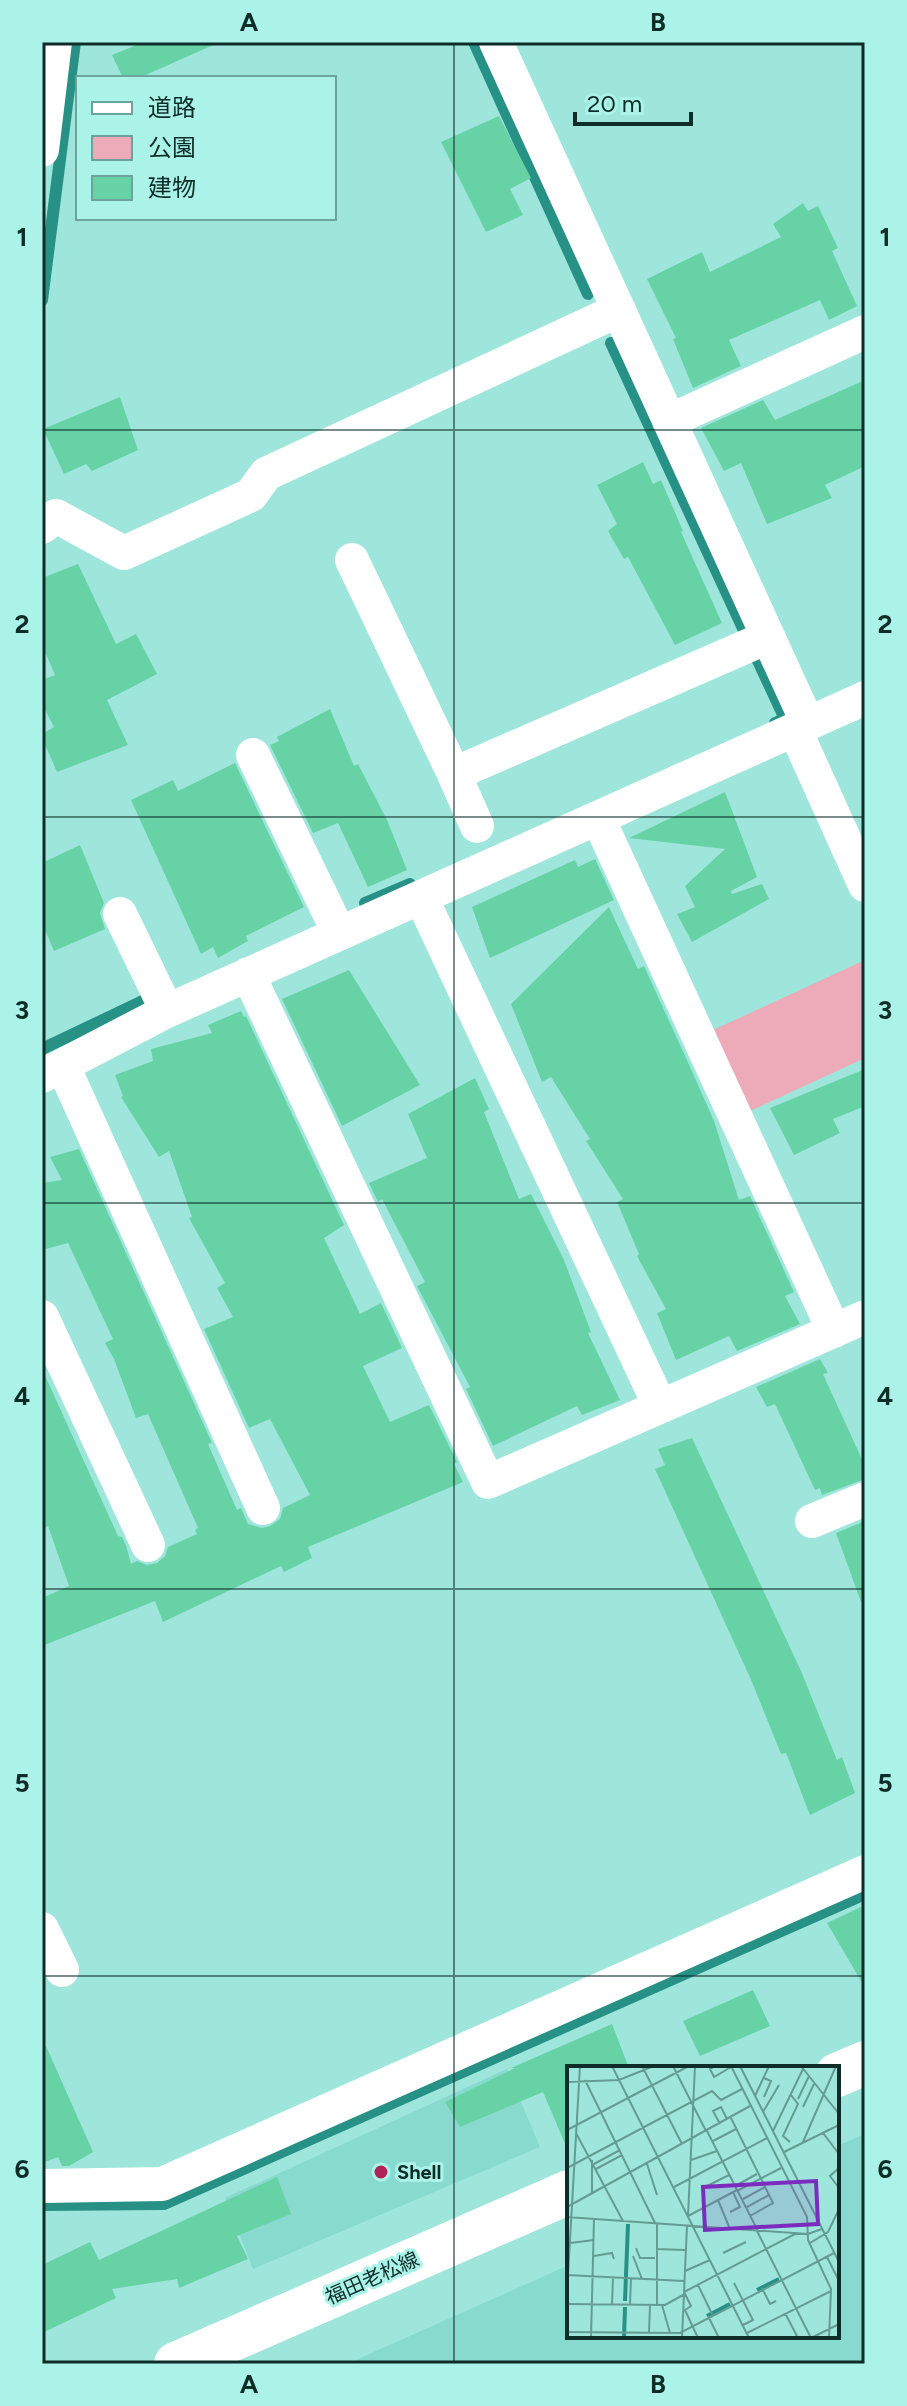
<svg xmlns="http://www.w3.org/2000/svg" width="907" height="2406" viewBox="0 0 907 2406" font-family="Figtree,'Noto Sans JP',sans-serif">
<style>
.built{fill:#88dacf}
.green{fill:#edaab9}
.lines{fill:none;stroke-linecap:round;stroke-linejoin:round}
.stream{stroke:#289186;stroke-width:12}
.building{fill:#68d2a7}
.street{stroke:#fff;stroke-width:34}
.secondary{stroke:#fff;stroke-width:44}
.grid{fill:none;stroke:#0e2d29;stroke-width:2;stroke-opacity:0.55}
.poi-dot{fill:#b12358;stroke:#abf3e8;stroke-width:3}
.labels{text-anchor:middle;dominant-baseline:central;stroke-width:6;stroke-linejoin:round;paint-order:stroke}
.poi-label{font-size:20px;font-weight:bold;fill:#0e2d29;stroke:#abf3e8;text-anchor:start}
.street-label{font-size:20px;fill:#0e2d29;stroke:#abf3e8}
.inset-river{fill:none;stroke:#289186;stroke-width:4}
.inset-road{fill:none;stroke:#649c94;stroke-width:2}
.view{fill:#7b2cbf;fill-opacity:0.15;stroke:#7b2cbf;stroke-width:4}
.inset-edge{fill:none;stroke:#0e2d29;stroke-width:4}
.neatline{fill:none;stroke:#0e2d29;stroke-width:3}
.grid-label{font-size:26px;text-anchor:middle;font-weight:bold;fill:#0e2d29}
</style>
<rect width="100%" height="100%" fill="#9ee6db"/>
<!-- built -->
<path class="built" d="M507 2069 540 2147 253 2269 225 2198Z
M865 2134V2364H347L569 2265V2336H837V2146Z"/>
<!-- green -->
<path class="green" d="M865 960V1058L748 1112 711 1031Z"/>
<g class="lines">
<!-- stream -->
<path class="stream" d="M474 42 588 294
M42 300 75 42
M611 343 785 719 775 723
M365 903 410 884
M42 1049 145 1000
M42 2205 164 2204 865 1894"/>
</g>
<!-- building -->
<path class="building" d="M144 42H220L139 78H123L112 55Z
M499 116 531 178 510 189 523 215 486 232 441 142Z
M803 203 808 211 818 206 838 248 832 251 857 306 829 320 820 300 729 340 741 366 693 388 673 339 676 338 647 279 702 252 710 272 781 237 773 224Z
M865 380V466L825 485 832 498 767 524 741 463 724 471 701 428 763 400 775 420Z
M120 397 138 450 92 471 86 464 64 474 43 429Z
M643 462 653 484 661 480 683 531 681 532 722 623 675 645 628 557 624 559 608 531 617 524 597 485Z
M78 564 116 644 136 634 157 674 107 700 128 745 57 772 42 738V734L54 727 42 704V680L55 675 42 645V578Z
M330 709 354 766 358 764 387 820 407 870 368 887 338 823 313 833 270 745 279 741 277 737Z
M235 763 304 907 246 936 248 941 218 958 213 947 201 954 131 800 173 780 178 791Z
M725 792 757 877 731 891 732 894 762 884 769 899 692 942 677 914 695 907 685 886 725 849 629 838Z
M80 845 104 903 100 913 105 929 54 951 42 923V863Z
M595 859 614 900 490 958 472 907 575 860 578 867Z
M609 907 638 969 644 966 691 1069 714 1121 739 1200 750 1196 794 1292 785 1296 800 1324 737 1351 729 1336 676 1360 657 1313 666 1309 637 1256 639 1254 617 1202 623 1199 586 1141 590 1139 551 1077 542 1082 511 1004Z
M349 970 420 1085 342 1126 282 999Z
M241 1011 244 1017 246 1016 344 1225 324 1238 360 1314 381 1303 402 1348 363 1366 390 1422 429 1405 457 1462 454 1464 463 1482 308 1547 312 1558 284 1572 281 1566 163 1622 155 1601 42 1646V1598L69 1586 48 1526 42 1529V1369L118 1536 122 1537 126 1545 131 1564 137 1561 147 1565 157 1563 165 1556 168 1547 197 1534 195 1530 198 1528 148 1414 136 1418 114 1359 105 1343 113 1339 68 1243 42 1250V1183L62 1180 50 1157 79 1149 212 1443 208 1444 237 1510 241 1508 248 1524 262 1528 270 1526 280 1519 283 1508 310 1495 270 1419 249 1428 204 1329 233 1317 217 1288 225 1283 189 1218 192 1217 169 1151 159 1157 121 1097 123 1096 115 1075 153 1061 151 1049 212 1033 208 1025Z
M865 1069V1106L833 1119 840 1133 794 1155 770 1108Z
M475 1078 489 1109 484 1112 519 1199 531 1194 564 1260 591 1332 588 1333 620 1400 582 1415 577 1406 493 1446 466 1389 470 1387 417 1286 425 1282 382 1199 378 1202 369 1183 427 1158 408 1114Z
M820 1359 828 1373 823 1374 865 1466V1479L822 1495 820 1488 815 1490 775 1404 767 1407 756 1387Z
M692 1438 801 1671 837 1760 842 1757 855 1793 810 1815 786 1753 781 1754 752 1682 655 1469 665 1465 658 1449Z
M865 1521V1602H861L836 1533Z
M865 1905V1988L827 1923Z
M753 1990 770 2026 700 2056 683 2021Z
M612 2024 629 2068H569V2153L543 2092 460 2127 445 2102 515 2068H511Z
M42 2037 93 2152 69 2166H62L58 2157 42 2163Z
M277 2177 291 2214 237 2236 248 2259 179 2288 177 2279 112 2289 116 2298 42 2333V2265L90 2242 99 2260Z"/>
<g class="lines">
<!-- street -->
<path class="street" d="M496 42 808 724
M42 150 55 42
M669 421 865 332
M42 527 56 516 124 553 251 495 266 474 619 310
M352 560 454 774 768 637
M795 730 865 885
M253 755 339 933
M454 774 477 826
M598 818 834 1331
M421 897 660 1406
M120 914 167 1011
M248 974 488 1482 865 1317
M63 1066 263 1508
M42 1076 167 1011 865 698
M42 1317 148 1545
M812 1521 865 1499
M42 1929 62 1970
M42 2186 162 2184 865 1872"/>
<!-- secondary -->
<path class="secondary" d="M837 2075 865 2063
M176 2364 569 2192"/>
</g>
<!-- grid -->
<path class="grid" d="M454 42V2364M42 430H865M42 817H865M42 1203H865M42 1589H865M42 1976H865"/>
<!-- markers -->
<circle class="poi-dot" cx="381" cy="2172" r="8"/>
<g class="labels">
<!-- poi labels -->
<g class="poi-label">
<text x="397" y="2172">Shell</text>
</g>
<!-- street labels -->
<g class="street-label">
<text transform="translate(372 2278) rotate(-24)">福田老松線</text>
</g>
</g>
<!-- overview -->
<g transform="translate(567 2066)">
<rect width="272" height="272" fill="#9ee6db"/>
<path class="inset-river" d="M190 224 212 213M58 235 61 158M140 250 163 238M57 272 58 241"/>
<path class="inset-road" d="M45 0 182 272M75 0 115 78M106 0 139 65M148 0 143 3 147 11 164 1M164 0 240 151 241 174 264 223 262 272M173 0 272 196M234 0 272 48M197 12 204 15 197 31M18 14 88 157M0 16 52 14 87 0M188 30 202 0M231 33 242 10M236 41 247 18M196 46 212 19M164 52 206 137 183 150M153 58 146 45 154 41 160 53M0 64 122 0M140 65 191 165M206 65 236 3M9 67 56 155M256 67 272 88M146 75 169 63M223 76 216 70 231 38 224 29M236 76 269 0M217 86 272 59M25 94V127M124 94 150 85M27 98 53 84M80 98 90 129M0 102 145 25 154 34 175 23M272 102 263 110 272 122M29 103 55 89M168 120 190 108M107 121 200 72M138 121 162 109M170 125 214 102M176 133 198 121M151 134 163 163M0 141 183 40M180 141 202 129M163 146 173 141 166 126M121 150 128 0M121 150 170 124M0 151 241 168 255 163M190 165 244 272M3 177 27 174M243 177 261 166 272 143M69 182 73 192H88M89 183 118 184M156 187 179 176M27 190 45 187 47 193M66 190 75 213M260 191 272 215M118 205 143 194M0 209 117 215M167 217 186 254 176 259M131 219 145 248M195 222 203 238 209 235M0 226 13 0M117 226 228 168M0 238 98 239 118 228 124 240 118 244 131 272M63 238 64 212M45 239 46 211M90 239V158M95 239 103 267M218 247 231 272M141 250 152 272M0 266 113 267 267 187M82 267 83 239M180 267 264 225M24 272 27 153M115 272 120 160M244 272 272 258"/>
<path class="view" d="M249 115 251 158 138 164 136 121Z"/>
<rect width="272" height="272" class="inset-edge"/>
</g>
<!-- border -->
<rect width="907" height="2406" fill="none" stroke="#abf3e8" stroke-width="88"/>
<!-- legend -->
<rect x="76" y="76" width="260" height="144" fill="#abf3e8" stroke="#6ca49c" stroke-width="2"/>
<rect x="92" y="102" width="40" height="12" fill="#ffffff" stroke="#6ca49c" stroke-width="2"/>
<text x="148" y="116" font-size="24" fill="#0e2d29">道路</text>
<rect x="92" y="136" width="40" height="24" fill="#edaab9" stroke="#6ca49c" stroke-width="2"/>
<text x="148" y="156" font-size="24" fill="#0e2d29">公園</text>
<rect x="92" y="176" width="40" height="24" fill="#68d2a7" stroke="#6ca49c" stroke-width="2"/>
<text x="148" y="196" font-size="24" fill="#0e2d29">建物</text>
<!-- scale -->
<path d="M575 112v12h116v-12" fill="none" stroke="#0e2d29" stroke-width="4"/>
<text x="587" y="112" font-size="24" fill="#0e2d29" stroke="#abf3e8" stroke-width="6" paint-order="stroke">20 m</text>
<rect x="44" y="44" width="819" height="2318" class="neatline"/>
<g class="grid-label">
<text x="249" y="31">A</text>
<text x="658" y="31">B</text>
<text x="22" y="246">1</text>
<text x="885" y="246">1</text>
<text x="22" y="633">2</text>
<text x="885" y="633">2</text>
<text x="22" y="1019">3</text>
<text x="885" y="1019">3</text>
<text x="22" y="1405">4</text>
<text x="885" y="1405">4</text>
<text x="22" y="1792">5</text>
<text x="885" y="1792">5</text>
<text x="22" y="2178">6</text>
<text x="885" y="2178">6</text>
<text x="249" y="2393">A</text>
<text x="658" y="2393">B</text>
</g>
</svg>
